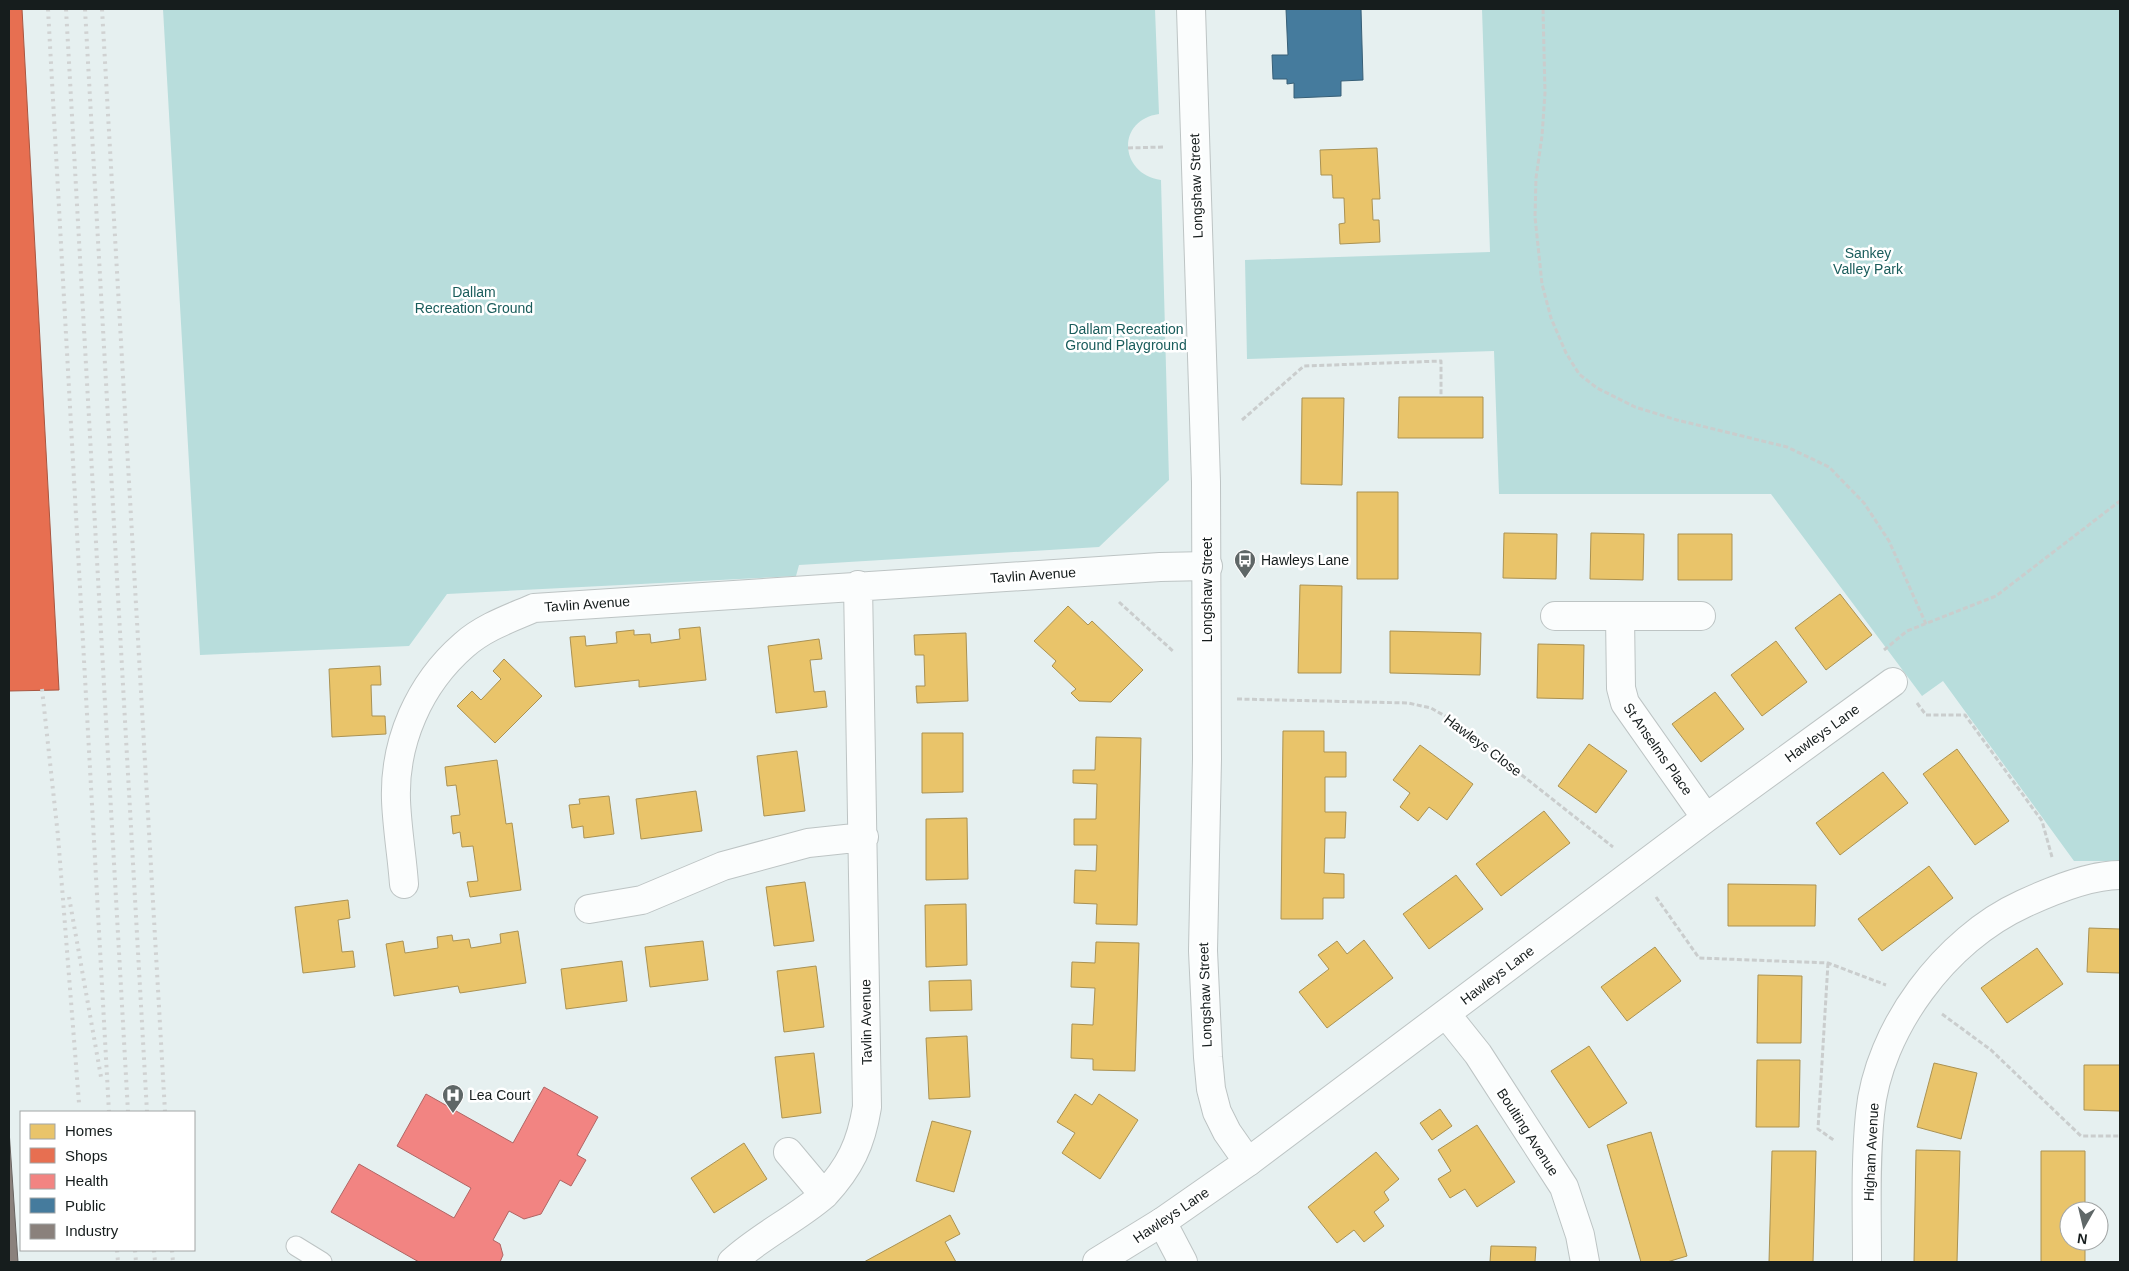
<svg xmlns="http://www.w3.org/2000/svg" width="2129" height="1271" viewBox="0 0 2129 1271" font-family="Arial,sans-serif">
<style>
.green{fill:#b8dddc}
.homes{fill:#e9c46a;stroke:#aa9253}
.shops{fill:#e76f51;stroke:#a85641}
.health{fill:#f28482;stroke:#b06564}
.public{fill:#457b9d;stroke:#375f77}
.industry{fill:#8a817c;stroke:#676360}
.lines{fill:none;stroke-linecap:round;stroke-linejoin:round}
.service-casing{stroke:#bdc4c4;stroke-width:21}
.minor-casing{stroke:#bdc4c4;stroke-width:30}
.tertiary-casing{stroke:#bdc4c4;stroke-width:30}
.path{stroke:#cacdcd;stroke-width:3;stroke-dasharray:5 2.5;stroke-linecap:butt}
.service{stroke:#fbfdfd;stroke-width:19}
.minor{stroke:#fbfdfd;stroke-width:28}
.tertiary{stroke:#fbfdfd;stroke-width:28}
.rail{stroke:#d0d2d2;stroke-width:4;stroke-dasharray:2.5 5;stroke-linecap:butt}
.labels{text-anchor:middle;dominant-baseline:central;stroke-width:5;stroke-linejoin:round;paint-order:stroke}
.street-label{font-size:14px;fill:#161d1d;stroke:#fff}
.park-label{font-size:14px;fill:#195c5b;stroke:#fff}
.poi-label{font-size:14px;fill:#161d1d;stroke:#fff;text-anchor:start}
</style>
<rect width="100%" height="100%" fill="#e6f0f0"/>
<!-- green -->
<path class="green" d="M163 9H1155L1159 114C1116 120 1119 174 1161 180L1169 480 1099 547 799 565 796 576 447 594 409 646 200 655Z
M1482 9H2120V861H2074L1943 681 1922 696 1771 494H1499L1494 351 1247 359 1245 260 1490 252Z"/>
<!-- homes -->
<path class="homes" d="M1377 148 1380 199H1372L1373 220H1379L1380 242 1340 244 1339 224 1345 223 1344 198H1333L1332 175H1321L1320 150Z
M1399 397H1483V438H1398Z
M1302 398H1344L1342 485 1301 484Z
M1357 492H1398V579H1357Z
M1504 533 1557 534 1556 579 1503 578Z
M1591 533 1644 534 1643 580 1590 579Z
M1678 534H1732V580H1678Z
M1300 585 1342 586 1341 673H1298Z
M1840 594 1872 635 1826 670 1795 628Z
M1068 606 1088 625 1092 621 1143 670 1111 702 1079 701 1071 693 1076 689 1052 666 1056 661 1034 641Z
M700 627 706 680 639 687V680L575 687 570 637 585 636 586 646 617 643 616 632 634 630V635L650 634 651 643 680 639 679 629Z
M1390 631 1481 633 1480 675 1390 673Z
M966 633 968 701 917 703 916 686H925L924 655H915L914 635Z
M819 639 822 659 810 660 814 692 825 691 827 707 776 713 768 646Z
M1776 641 1807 682 1762 716 1731 675Z
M1538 644 1584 645 1583 699 1537 698Z
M504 659 542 696 495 743 457 706 472 691 481 700 501 679 493 671Z
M380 666 381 685H371L372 716H385L386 734 332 737 329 669Z
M1715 692 1744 729 1701 762 1672 724Z
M1283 731H1324V752H1346V777H1325V812H1346L1345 838H1325L1324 873 1344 874V898H1323V919H1281Z
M922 733H963V792L922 793Z
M1096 737 1141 738 1137 925 1096 924 1097 904 1074 903 1075 870 1096 871 1097 845H1074V819H1096L1097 784 1073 783V770H1095Z
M1589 744 1627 771 1596 813 1558 786Z
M1420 745 1473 784 1447 820 1429 807 1418 821 1400 807 1410 793 1393 780Z
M1957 749 2009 821 1975 845 1923 774Z
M797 751 805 811 764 816 757 756Z
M497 760 506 824 512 823 521 890 470 897 467 882 478 881 473 846 462 847 460 832 453 834 451 816 460 815 456 785 447 786 445 767Z
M1883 772 1908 803 1840 855 1816 823Z
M696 791 702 831 641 839 636 799Z
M609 796 614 834 584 838 583 826 572 828 569 805 580 804 579 799Z
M1544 811 1570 843 1501 896 1476 864Z
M967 818 968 879 926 880V819Z
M1929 866 1953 898 1882 951 1858 919Z
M1456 875 1483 909 1429 949 1403 914Z
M805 882 814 941 774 946 766 887Z
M1728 884 1816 885 1815 926H1728Z
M348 900 350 918 338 920 342 952 353 951 355 967 303 973 295 907Z
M966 904 967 965 926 967 925 905Z
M2089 928 2120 929V973L2087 972Z
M518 931 526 983 460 993 458 986 394 996 386 944 403 941 405 953 438 948 437 937 452 935 453 941 469 939 471 948 501 943 500 934Z
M1364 940 1393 978 1327 1028 1299 992 1329 969 1318 955 1337 941 1347 954Z
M703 941 708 980 650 987 645 947Z
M1096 942 1139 943 1135 1071 1093 1070V1059L1071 1058 1072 1024 1093 1025 1095 988 1071 987 1072 962 1095 963Z
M1655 947 1681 981 1627 1021 1601 987Z
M2037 948 2063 984 2007 1023 1981 988Z
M622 961 627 1001 566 1009 561 969Z
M816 966 824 1027 784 1032 777 971Z
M1758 975 1802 976 1801 1043H1757Z
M971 980 972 1010 930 1011 929 981Z
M967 1036 970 1097 929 1099 926 1038Z
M1589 1046 1627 1103 1589 1128 1551 1071Z
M814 1053 821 1113 782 1118 775 1057Z
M1757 1060H1800L1799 1127H1756Z
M1934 1063 1977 1073 1961 1139 1917 1127Z
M2084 1065H2120V1111L2084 1110Z
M1075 1094 1092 1105 1099 1094 1138 1120 1100 1179 1062 1153 1075 1133 1057 1122Z
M1440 1109 1452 1126 1432 1140 1420 1123Z
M932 1121 971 1131 954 1192 916 1181Z
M1477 1125 1515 1182 1477 1207 1465 1189 1450 1198 1438 1179 1451 1171 1438 1150Z
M1651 1132 1687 1256 1667 1262H1641L1607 1145Z
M744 1143 767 1179 714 1213 691 1178Z
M1916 1150 1960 1151 1957 1262H1914Z
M1772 1151H1816L1813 1262H1769Z
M2041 1151H2085V1211H2069V1241H2085V1262H2041Z
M1376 1152 1399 1179 1384 1192 1389 1200 1374 1212 1384 1226 1364 1242 1354 1230 1337 1243 1308 1207Z
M950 1215 960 1234 945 1242 956 1262H864Z
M1491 1246 1536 1247 1535 1262H1490Z"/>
<!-- shops -->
<path class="shops" d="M9 9H22L59 690 9 691Z"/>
<!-- health -->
<path class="health" d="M544 1087 598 1117 577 1155 586 1160 571 1186 560 1180 541 1214 524 1219 509 1211 493 1240 500 1244 503 1255 500 1262H419L331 1212 359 1164 454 1218 471 1188 397 1146 426 1094 513 1143Z"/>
<!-- public -->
<path class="public" d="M1286 9H1361L1363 80 1341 81V96L1294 98V83L1287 84V79H1273L1272 55H1288Z"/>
<!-- industry -->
<path class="industry" d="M9 1130 18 1262H9Z"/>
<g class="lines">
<!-- service casing -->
<g class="service-casing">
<path id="service" d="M296 1246 322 1262"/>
</g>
<!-- minor casing -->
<g class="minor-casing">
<path id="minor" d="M1555 616H1701
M1620 616 1621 688 1625 703 1706 818
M404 884C402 856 397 828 396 800 394 742 419 684 464 645 484 627 511 618 534 608L1160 567 1208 566
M589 909 642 900 723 866 808 843 864 837
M1446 1014 1478 1054 1564 1187 1580 1235 1585 1262
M1248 1162 1706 818 1893 682
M824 1195C850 1167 861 1144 867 1107L858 585
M1162 1222 1183 1262
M732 1262C760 1236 795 1220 824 1195L788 1152
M1867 1262C1867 1213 1865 1163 1870 1114 1878 1029 1946 939 2023 904 2051 891 2089 875 2120 875"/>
</g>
<!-- tertiary casing -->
<g class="tertiary-casing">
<path id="tertiary" d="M1097 1262 1162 1222 1248 1162 1227 1132 1217 1112 1211 1089 1208 1057 1203 951 1207 759 1206 482 1191 9"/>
</g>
<!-- path -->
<path class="path" d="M1543 9 1545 93 1542 136 1536 178 1535 217 1542 284 1551 318 1566 353 1579 374 1597 388 1635 407 1677 420 1787 447 1829 467 1864 503 1889 541 1926 624
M1128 148 1163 147
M1242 420 1304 366 1441 361V397
M1119 602 1174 652
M1884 650 1907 631 1996 596 2120 501
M1237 699 1408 703 1431 708 1452 720 1613 847
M1917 703 1926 715H1965L2042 821 2052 857
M1656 897 1699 958 1828 963 1886 985
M1828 963 1818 1129 1835 1141
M1942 1014 1991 1050 2081 1136H2120"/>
<!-- service -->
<use href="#service" class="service"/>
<!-- minor -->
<use href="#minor" class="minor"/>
<!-- tertiary -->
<use href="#tertiary" class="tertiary"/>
<!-- rail -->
<path class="rail" d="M48 9 109 1112
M66 9 128 1112
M85 9 147 1112
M102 9 165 1112
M42 689 58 836 79 1103
M69 897 101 1077
M117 1250 118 1262
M135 1250 136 1262
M154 1250 155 1262
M172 1250 173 1262"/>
</g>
<!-- icons -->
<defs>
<g id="bus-pin" transform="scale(1.125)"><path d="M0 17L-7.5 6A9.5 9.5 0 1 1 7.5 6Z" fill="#5f6767" stroke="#fff"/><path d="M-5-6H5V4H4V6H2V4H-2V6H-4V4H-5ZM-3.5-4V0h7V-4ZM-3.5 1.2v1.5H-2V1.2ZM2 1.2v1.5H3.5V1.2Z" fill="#fff"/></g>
<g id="hospital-pin" transform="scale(1.125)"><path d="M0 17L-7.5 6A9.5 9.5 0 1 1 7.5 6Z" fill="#5f6767" stroke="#fff"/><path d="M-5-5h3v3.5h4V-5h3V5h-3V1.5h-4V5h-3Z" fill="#fff"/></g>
</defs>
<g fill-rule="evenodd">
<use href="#bus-pin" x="1245" y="560"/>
<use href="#hospital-pin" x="453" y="1095"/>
</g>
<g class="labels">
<!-- street labels -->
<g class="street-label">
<text transform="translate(1196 186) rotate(-92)">Longshaw Street</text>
<text transform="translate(1033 575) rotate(-4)">Tavlin Avenue</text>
<text transform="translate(1207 590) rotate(-90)">Longshaw Street</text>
<text transform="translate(587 604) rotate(-4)">Tavlin Avenue</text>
<text transform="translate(1822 733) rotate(-36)">Hawleys Lane</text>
<text transform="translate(1483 745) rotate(37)">Hawleys Close</text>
<text transform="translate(1658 749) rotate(55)">St Anselms Place</text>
<text transform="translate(1497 975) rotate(-37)">Hawleys Lane</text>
<text transform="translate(1205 995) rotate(-92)">Longshaw Street</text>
<text transform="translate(866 1022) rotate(-91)">Tavlin Avenue</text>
<text transform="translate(1528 1132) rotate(57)">Boulting Avenue</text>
<text transform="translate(1871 1152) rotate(-87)">Higham Avenue</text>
<text transform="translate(1171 1215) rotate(-34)">Hawleys Lane</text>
</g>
<!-- park labels -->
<g class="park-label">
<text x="1868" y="253">Sankey<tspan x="1868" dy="16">Valley Park</tspan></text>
<text x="474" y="292">Dallam<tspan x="474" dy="16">Recreation Ground</tspan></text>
<text x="1126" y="329">Dallam Recreation<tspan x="1126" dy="16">Ground Playground</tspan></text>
</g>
<!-- poi labels -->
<g class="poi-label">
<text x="1261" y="560">Hawleys Lane</text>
<text x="469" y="1095">Lea Court</text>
</g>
</g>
<!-- border -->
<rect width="2129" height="1271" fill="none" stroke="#161d1d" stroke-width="20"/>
<!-- legend -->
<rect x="20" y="1111" width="175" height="140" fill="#ffffff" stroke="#a2a5a5"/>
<rect x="30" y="1124" width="25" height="15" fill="#e9c46a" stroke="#a2a5a5"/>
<text x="65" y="1136" font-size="15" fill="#161d1d">Homes</text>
<rect x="30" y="1148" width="25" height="15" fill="#e76f51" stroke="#a2a5a5"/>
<text x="65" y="1161" font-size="15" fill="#161d1d">Shops</text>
<rect x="30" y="1174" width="25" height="15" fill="#f28482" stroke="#a2a5a5"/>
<text x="65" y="1186" font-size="15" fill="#161d1d">Health</text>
<rect x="30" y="1198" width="25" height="15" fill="#457b9d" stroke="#a2a5a5"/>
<text x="65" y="1211" font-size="15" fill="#161d1d">Public</text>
<rect x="30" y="1224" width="25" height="15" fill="#8a817c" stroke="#a2a5a5"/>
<text x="65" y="1236" font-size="15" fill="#161d1d">Industry</text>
<!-- north arrow -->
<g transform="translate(2084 1226) rotate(188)"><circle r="24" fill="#ffffff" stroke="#a2a5a5"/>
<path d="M0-4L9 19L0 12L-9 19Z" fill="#5f6767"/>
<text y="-8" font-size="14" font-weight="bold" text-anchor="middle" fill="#161d1d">N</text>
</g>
</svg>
